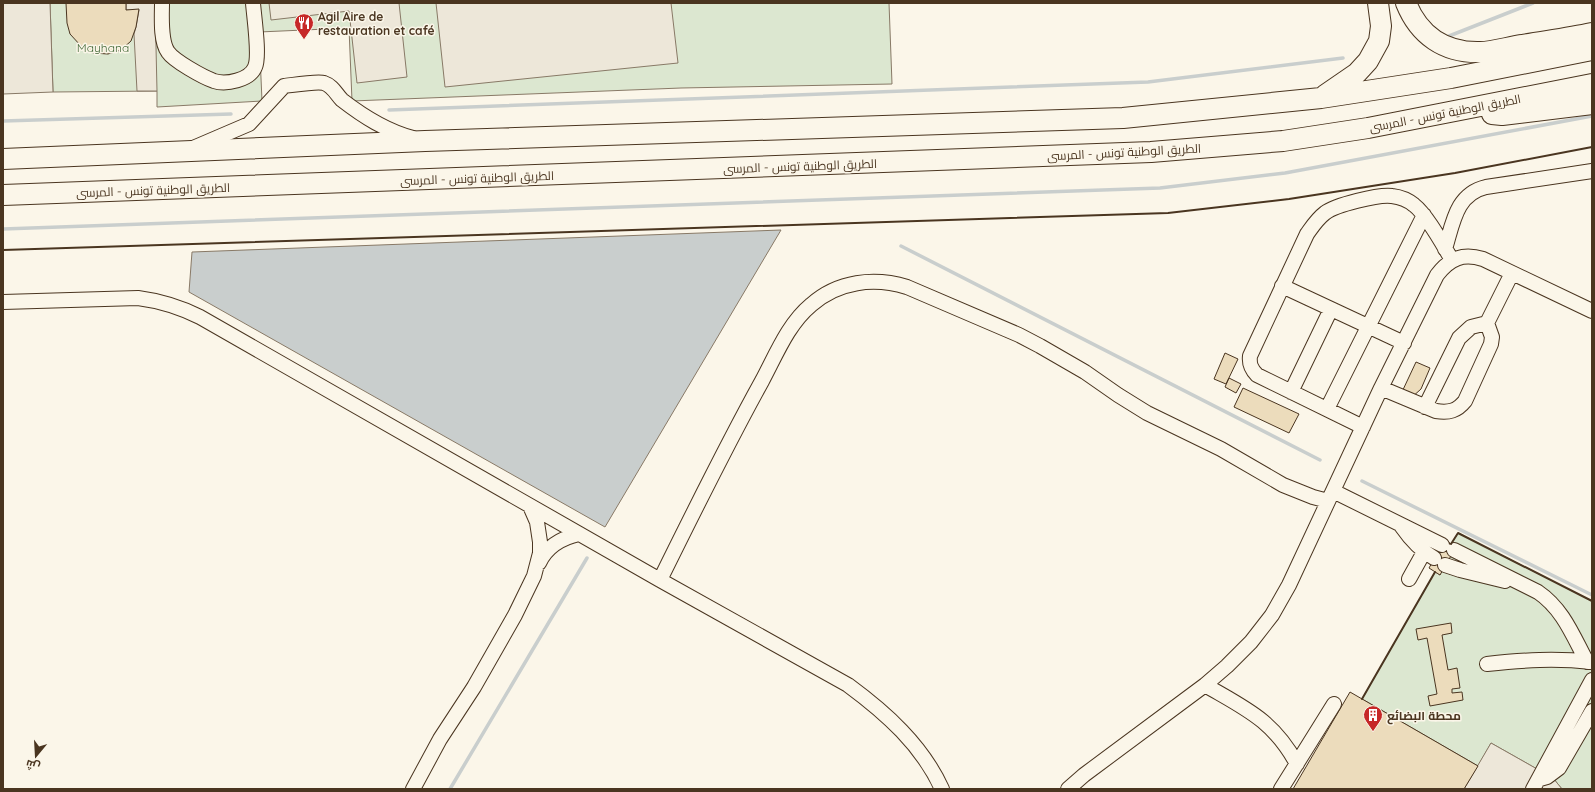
<svg xmlns="http://www.w3.org/2000/svg" width="1595" height="792" viewBox="0 0 1595 792" font-family="Quicksand,Cairo,sans-serif">
<style>
.green{fill:#dce7d0;stroke:#887966}
.parking{fill:#ede7d9;stroke:#887966}
.water{fill:#c9cecd;stroke:#887966}
.lines{fill:none;stroke-linecap:round;stroke-linejoin:round}
.stream{stroke:#c9cecd;stroke-width:3.5}
.building{fill:#ecdcbc;stroke:#4a3520}
.minor-casing{stroke:#4a3520;stroke-width:16}
.highway-casing{stroke:#4a3520;stroke-width:22}
.minor{stroke:#fbf6e9;stroke-width:14}
.highway{stroke:#fbf6e9;stroke-width:20}
.wall{stroke:#4a3520;stroke-width:2}
.labels{text-anchor:middle;dominant-baseline:central;stroke-width:3;stroke-linejoin:round;paint-order:stroke}
.poi-label{font-size:12px;font-weight:bold;fill:#4a3520;stroke:#fbf6e9;text-anchor:start}
.park-label{font-size:12px;fill:#436837;stroke:#fbf6e9}
.street-label{font-size:12px;fill:#4a3520;stroke:#fbf6e9}
</style>
<rect width="100%" height="100%" fill="#fbf6e9"/>
<!-- green -->
<path class="green" d="M50 3H889L892 84 681 88 352 101 349 28 259 32 262 101 157 107V91L53 92Z
M1458 533 1592 601V789H1562L1553 778 1491 743 1478 766 1362 699 1435 572 1440 575 1451 544Z"/>
<!-- parking -->
<path class="parking" d="M3 3H50L53 92 3 94Z
M126 3H155L157 91H137L134 34 136 27 139 10H126Z
M269 3H399L407 77 357 83 349 11 271 20Z
M436 3H671L678 63 445 87Z
M1491 743 1553 778 1562 789H1464Z"/>
<!-- water -->
<path class="water" d="M781 230 605 527 189 292 192 252Z"/>
<g class="lines">
<!-- stream -->
<path class="stream" d="M1444 38 1533 3
M389 110 1148 82 1343 58
M3 121 231 114
M3 229 1160 188 1285 173 1592 116
M901 246 1320 460
M1362 481 1592 595
M450 789 587 558"/>
</g>
<!-- building -->
<path class="building" d="M66 3H126V10L139 9 136 27 131 41 121 50 108 54 93 53 81 46 70 34 67 23Z
M1225 353 1238 359 1226 384 1214 379Z
M1416 362 1430 368 1421 389 1410 399 1401 394Z
M1229 378 1241 384 1236 393 1225 387Z
M1243 388 1299 414 1289 433 1234 407Z
M1445 540 1456 547 1440 575 1429 568Z
M1451 623 1452 633 1442 635 1448 670 1457 668 1460 688 1452 689V693L1462 692 1463 700 1430 706 1428 696 1437 694 1427 638 1418 640 1416 629Z
M1350 692 1478 766 1464 789H1293Z"/>
<g class="lines">
<!-- minor casing -->
<g class="minor-casing">
<path id="minor" d="M162 3C162 16 160 41 168 52 174 61 203 77 214 81 226 85 250 80 255 67 260 56 254 17 253 3
M193 148 249 124 284 86C293 85 317 81 324 83 333 86 336 94 342 100 364 117 386 131 413 138
M1445 249C1453 223 1456 194 1486 187L1592 171
M1282 286 1404 343
M3 302 138 298C161 301 180 307 200 317L660 580 848 685C886 713 922 745 942 789
M1487 323 1512 273
M1381 388 1436 411C1449 413 1457 411 1465 401L1491 344 1492 337 1487 323
M1291 392 1331 309
M1425 407 1459 338 1471 327 1487 323
M1327 409 1424 215
M1363 427 1257 375C1251 369 1249 364 1250 356L1307 234C1312 227 1317 219 1325 213 1335 205 1379 194 1392 196 1400 197 1408 200 1414 205 1427 215 1443 245 1452 260
M1333 491 1442 545
M1402 527C1411 540 1420 550 1434 558
M1454 550 1538 592C1563 609 1573 636 1587 662
M539 563C547 546 561 538 579 534
M1445 565 1460 570 1505 581
M1409 579 1424 552
M660 580C693 513 726 446 762 381 776 355 788 324 811 305 838 281 874 277 907 287L1019 335 1040 346 1085 372 1118 395 1147 413 1221 449 1283 485 1313 497 1328 501
M1487 664C1524 660 1555 658 1592 662
M1205 685C1246 709 1273 720 1297 764
M1540 779 1547 777 1559 768 1592 711
M413 789 440 739 474 687 515 615 534 576 540 553V542L537 522 530 506
M1068 789 1084 775 1205 685 1227 666 1251 642 1272 615 1289 585 1381 388 1437 275C1450 258 1463 253 1483 259L1592 311
M1281 789 1334 704
M1533 789 1592 680"/>
</g>
<!-- highway casing -->
<g class="highway-casing">
<path id="highway" d="M1406 3C1419 35 1444 53 1480 52 1493 52 1508 47 1522 45 1545 41 1569 38 1592 33
M1325 95 1357 73 1368 61 1379 41 1381 26 1378 3
M1492 114 1502 115 1592 104
M3 159 425 141 1123 118 1321 98 1451 78 1592 50
M3 195 1151 152 1283 141 1368 128 1592 84"/>
</g>
<!-- minor -->
<use href="#minor" class="minor"/>
<!-- highway -->
<use href="#highway" class="highway"/>
<!-- wall -->
<path class="wall" d="M3 250 1168 213 1289 199 1455 173 1592 147
M1451 544 1458 533 1592 601
M1362 699 1435 572"/>
</g>
<!-- icons -->
<defs>
<g id="restaurant-pin" transform="scale(1)"><path d="M0 17L-7.5 6A9.5 9.5 0 1 1 7.5 6Z" fill="#c62828" stroke="#fbf6e9"/><path d="M-5-6h1v4h1v-4h1v4h1v-4h1v5L-1.5 .5V6h-2V.5L-5-1ZM5-6V6H3V1.5H1.5Q1.5-4 5-6Z" fill="#fff"/></g>
<g id="building-pin" transform="scale(1)"><path d="M0 17L-7.5 6A9.5 9.5 0 1 1 7.5 6Z" fill="#c62828" stroke="#fbf6e9"/><path d="M-4-6H4V6H1V3H-1V6H-4ZM-2.5-4.3h1.7v1.8h-1.7ZM.8-4.3h1.7v1.8H.8ZM-2.5-1h1.7V.8h-1.7ZM.8-1h1.7V.8H.8Z" fill="#fff"/></g>
</defs>
<g fill-rule="evenodd">
<use href="#restaurant-pin" x="304" y="23"/>
<use href="#building-pin" x="1373" y="715"/>
</g>
<g class="labels">
<!-- poi labels -->
<g class="poi-label">
<text x="318" y="16">Agil Aire de<tspan x="318" dy="14">restauration et café</tspan></text>
<text x="1387" y="715">محطة البضائع</text>
</g>
<!-- park labels -->
<g class="park-label">
<text x="103" y="47">Mayhana</text>
</g>
<!-- street labels -->
<g class="street-label">
<text transform="translate(1445 113) rotate(-11)">الطريق الوطنية تونس - المرسى</text>
<text transform="translate(1124 152) rotate(-3)">الطريق الوطنية تونس - المرسى</text>
<text transform="translate(800 166) rotate(-2)">الطريق الوطنية تونس - المرسى</text>
<text transform="translate(477 178) rotate(-2)">الطريق الوطنية تونس - المرسى</text>
<text transform="translate(153 190) rotate(-2)">الطريق الوطنية تونس - المرسى</text>
</g>
</g>
<!-- border -->
<rect width="1595" height="792" fill="none" stroke="#4a3520" stroke-width="8"/>
<!-- north arrow -->
<g transform="translate(36 756) rotate(198)" stroke="#fbf6e9" stroke-width="3" paint-order="stroke">
<path d="M0-3L7 15L0 10L-7 15Z" fill="#4a3520"/>
<text y="-6" font-size="11" font-weight="bold" text-anchor="middle" fill="#4a3520">ش</text>
</g>
</svg>
